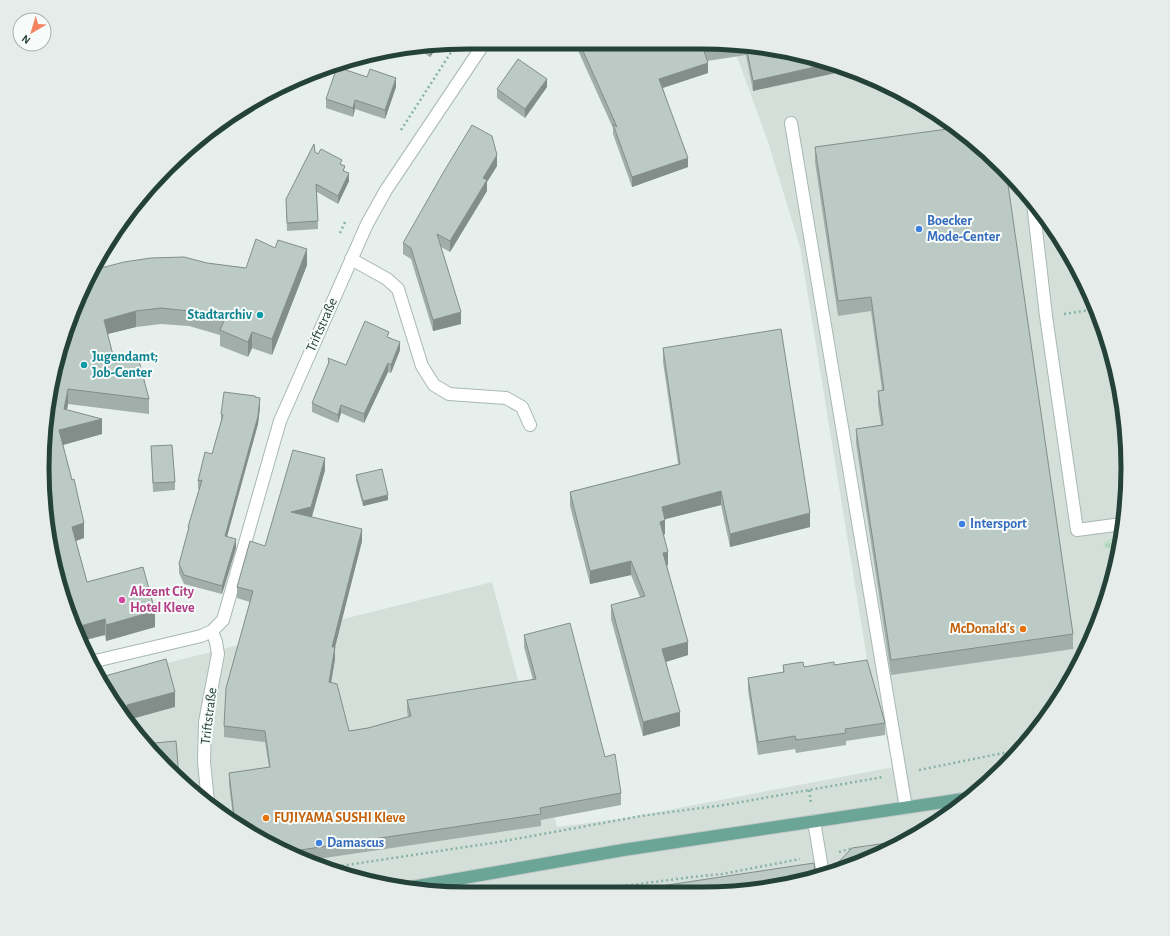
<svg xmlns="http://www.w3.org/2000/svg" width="1170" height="936" viewBox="0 0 1170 936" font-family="'Alegreya Sans',sans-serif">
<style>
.built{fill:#d4dfda}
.grass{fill:url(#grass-tufts)}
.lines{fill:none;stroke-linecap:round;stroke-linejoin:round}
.minor-casing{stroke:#a8b8b2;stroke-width:14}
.major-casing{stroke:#c2cac8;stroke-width:14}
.path{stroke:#86b3a5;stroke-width:2.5;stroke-dasharray:2 3;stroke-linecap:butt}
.minor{stroke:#fff;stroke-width:12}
.major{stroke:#6aa596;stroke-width:12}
.wall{fill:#a1aea9}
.shaded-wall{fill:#838d89}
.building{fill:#bbcac4;stroke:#838d89}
.shop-dot{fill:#3f7fe0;stroke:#f7fbf9;stroke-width:1.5}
.culture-dot{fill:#0f9aa8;stroke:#f7fbf9;stroke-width:1.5}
.hotel-dot{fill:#d1479c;stroke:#f7fbf9;stroke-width:1.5}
.food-dot{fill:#e8710a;stroke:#f7fbf9;stroke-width:1.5}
.labels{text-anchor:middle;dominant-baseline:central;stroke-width:4;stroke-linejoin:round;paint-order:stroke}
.shop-label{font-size:14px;font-weight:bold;fill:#366cbe;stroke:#f7fbf9;text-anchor:start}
.culture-label{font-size:14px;font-weight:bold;fill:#0d838f;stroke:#f7fbf9;text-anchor:end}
.street-label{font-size:14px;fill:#24423a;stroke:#f7fbf9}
.hotel-label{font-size:14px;font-weight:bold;fill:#b23c85;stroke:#f7fbf9;text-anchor:start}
.food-label{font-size:14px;font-weight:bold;fill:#c56008;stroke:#f7fbf9;text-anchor:end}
.rim{fill:none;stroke:#24423a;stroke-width:5}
</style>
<defs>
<pattern id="grass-tufts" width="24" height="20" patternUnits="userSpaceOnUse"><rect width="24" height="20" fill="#bfe0c8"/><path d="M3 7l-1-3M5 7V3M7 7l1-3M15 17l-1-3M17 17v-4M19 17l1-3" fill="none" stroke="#a4c1ad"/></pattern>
</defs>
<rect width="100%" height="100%" fill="#e6efeb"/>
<!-- built -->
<path class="built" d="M732 43 839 65 915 99 983 148 1022 187 1071 255 1105 331 1124 413 1127 496 1113 578 1084 657 1040 728 983 788 915 837 812 879 730 893 468 894 385 886 305 862 231 822 148 749 99 680 492 582 557 827 626 818 894 767 869 671 800 247 768 142Z"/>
<!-- grass -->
<path class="grass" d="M1115 537 1120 538 1119 546 1109 549 1103 547 1104 542Z"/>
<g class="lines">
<!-- minor casing -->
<g class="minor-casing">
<path id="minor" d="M791 123 906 808
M1033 203 1046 316 1077 530 1122 524
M351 259 387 279 398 289 422 366 434 385 449 394 506 398 522 407 530 425
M91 662 201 636 212 631 223 620 280 421 367 224 386 190 485 42
M208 802 204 762 205 722 218 654 216 642 212 631
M814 821 823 875"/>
</g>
<!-- major casing -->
<g class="major-casing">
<path id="major" d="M406 888 623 850 970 798"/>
</g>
<!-- path -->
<path class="path" d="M401 130 457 43
M340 233 345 222
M1064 314 1096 309
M919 770 1018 750
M809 790 811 803
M898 841 909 840
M839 852 853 848
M327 868 499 842 641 816 724 805 883 777
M562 894 692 877 722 874 800 859"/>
<!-- minor -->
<use href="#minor" class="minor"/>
<!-- major -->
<use href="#major" class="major"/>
</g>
<!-- wall -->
<path class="wall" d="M565 42 730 43 839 65 753 91 746 55 707 61 708 73 663 88 688 167 632 187 613 134V128L576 46 573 49Z
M438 46 430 57 418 49Z
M396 87 385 119 355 109 353 117 326 108V99Z
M547 87 525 118 497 98V89Z
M815 147 1073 634V649L891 675 856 443V429L881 425 878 405V391L882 390 871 311 838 316 815 162Z
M315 152 342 165 349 181 338 204 317 192 318 229 287 231 286 199Z
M497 166 487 182V191L450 252 441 247 461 324 433 331 411 259 403 254V243Z
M207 263 246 268 307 265 272 355 252 348 248 357 220 346V335L189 326 161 324 136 327 107 334 115 363 149 399V414L68 404 67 410 102 434 63 445 84 538 76 541 87 582 155 627 106 641 105 635 56 578 57 358Z
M389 337 400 350 391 373 388 372 364 423 341 413 338 423 312 412V403L328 365V358L346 365Z
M663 348 810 527 730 547 721 505 665 519V534L664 535 668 565 667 566 688 655 666 662 680 726 643 736 611 619V605L640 597 631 575 590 584 570 506V492L678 464 663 362Z
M255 398 260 407 258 424 227 536 236 548 222 594 184 584 179 573V564L188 532V527L199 489H198V481L212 454 221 421V414Z
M151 446 175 482V490L153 492Z
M325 470 312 517 362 541 335 647V659L331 683 349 731 368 728 408 717 407 711V700L533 680 524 647V635L605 757 621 793V805L541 820V826L304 861 234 823 229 785V773L269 767 265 742 224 737V726L250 602 237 598V587L265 546Z
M356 475 388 500 363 506 356 480Z
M783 665 804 667 834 665 885 723V735L846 741V745L796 753 795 749 758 755 748 690V678L783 672Z"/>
<!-- shaded-wall -->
<path class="shaded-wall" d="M573 42H576V46L573 49Z
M438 46 430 57V49L432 47Z
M708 63V73L659 89V79Z
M833 63 839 65 850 70 753 91V81Z
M396 78V87L385 119V110Z
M547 79V87L525 118V109Z
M355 100V109L353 117V108Z
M497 155V166L487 182V191L450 252V241L483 178Z
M688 158V167L632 187V177Z
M349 173V181L338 204V196Z
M307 249V265L272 355V339Z
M136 311V327L104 335V320Z
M461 312V324L433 331V320Z
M252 332V348L248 357V342Z
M400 342V350L391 373V365Z
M388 363V372L364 423V414Z
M68 389V404L64 424V409Z
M260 398V407L258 424 225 544V536Z
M341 405V413L338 423V415Z
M102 419V434L59 446V430Z
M325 458V470L311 519 291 512Z
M721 491V505L662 520V507Z
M388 495V500L363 506V501Z
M810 513V527L730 547V534Z
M665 520V534L660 536V522Z
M84 523V538L72 542V527Z
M362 529V541L332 659V647Z
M236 539V548L222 594V586Z
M668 552V565L663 567V553Z
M631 561V575L590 584V571Z
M155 611V627L106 641V625Z
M105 619V635L82 641 77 627Z
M688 642V655L662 663V649Z
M335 647V659L329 694V682Z
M175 692V707L128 720V721L122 713V709L127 705Z
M680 712V726L643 736V722Z"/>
<!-- building -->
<path class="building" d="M579 42 730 43 742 45 704 51 708 63 659 79 688 158 632 177 613 124 617 127Z
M746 46 833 63 753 81Z
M428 47H432L430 49Z
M518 59 547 79 525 109 497 89Z
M337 67 367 77 370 69 396 78 385 110 355 100 353 108 326 99Z
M472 125 492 136 497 155 483 178 487 180 450 241 437 234 461 312 433 320 411 248 403 243 443 173Z
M955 128 983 148 1006 171 1073 634 891 660 856 429 883 425 878 391 884 390 871 297 838 301 815 147Z
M314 144 315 152 318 154 321 149 342 160 340 164 345 166 343 171 349 173 338 196 316 184 318 221 287 223 286 199Z
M256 239 275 248 278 240 307 249 272 339 252 332 248 342 220 330 224 321 189 311 161 308 136 311 104 320 115 363 138 357 149 399 68 389 64 409 102 419 59 430 72 480 74 479 84 523 72 527 87 582 143 567 155 611 106 625 105 619 77 627 56 578 42 468 57 358 93 270 124 262 151 258 184 257 207 263 246 268Z
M365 321 389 332 387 337 400 342 391 365 388 363 364 414 341 405 338 415 312 403 329 362 328 358 346 365Z
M781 329 810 513 730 534 721 491 662 507 665 520 660 522 668 552 663 553 688 642 662 649 680 712 643 722 611 605 645 596 631 561 590 571 570 492 680 464 663 348Z
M224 392 255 396V397L260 398 258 416 225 536 236 539 222 586 184 575 179 564 189 527H188L202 480 198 481 205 452 212 454 223 415 221 414Z
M172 445 175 482 153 483 151 446Z
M293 450 325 458 311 507 291 512 362 529 332 647H335L329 682 337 684 349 731 368 728 411 716 407 700 536 679 524 635 570 623 605 757 615 754 621 793 540 808 541 814 287 852 276 846V842L270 843 235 824 229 773 270 767 265 731 224 726 226 688 253 591 237 587 250 541 265 546Z
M382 469 388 495 363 501 356 475Z
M166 659 175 692 127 705 128 707 122 709 123 715 99 681 98 678Z
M867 660 885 723 845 729 846 733 796 740 795 736 758 742 748 678 784 672 783 665 803 662 804 667 834 662V665Z
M176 741 179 777 148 749 144 744Z
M908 840 828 873 852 848Z
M814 863 816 878 812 879 730 893 608 894Z"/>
<!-- markers -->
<g class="shop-dot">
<circle cx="919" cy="229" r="4"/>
<circle cx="962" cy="524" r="4"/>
<circle cx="319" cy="843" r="4"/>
</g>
<g class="culture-dot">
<circle cx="260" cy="315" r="4"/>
<circle cx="84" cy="365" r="4"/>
</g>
<circle class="hotel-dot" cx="122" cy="600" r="4"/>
<g class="food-dot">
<circle cx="1023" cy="629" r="4"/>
<circle cx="266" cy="818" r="4"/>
</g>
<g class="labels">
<!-- shop labels -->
<g class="shop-label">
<text x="927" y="221">Boecker<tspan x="927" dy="16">Mode-Center</tspan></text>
<text x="970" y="524">Intersport</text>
<text x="327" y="843">Damascus</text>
</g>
<!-- culture labels -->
<g class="culture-label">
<text x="252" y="315">Stadtarchiv</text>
<text x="92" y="357" text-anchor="start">Jugendamt;<tspan x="92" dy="16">Job-Center</tspan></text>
</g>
<!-- street labels -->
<g class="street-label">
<text transform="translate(322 325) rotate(-66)">Triftstraße</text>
<text transform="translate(209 716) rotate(-83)">Triftstraße</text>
</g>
<!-- hotel labels -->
<g class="hotel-label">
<text x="130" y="592">Akzent City<tspan x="130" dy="16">Hotel Kleve</tspan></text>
</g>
<!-- food labels -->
<g class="food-label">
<text x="1015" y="629">McDonald's</text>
<text x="274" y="818" text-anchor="start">FUJIYAMA SUSHI Kleve</text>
</g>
</g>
<!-- crop -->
<path d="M0 0H1170V936H0ZM468 49H702A419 419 0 0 1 1121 468V468A419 419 0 0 1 702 887H468A419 419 0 0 1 49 468V468A419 419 0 0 1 468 49Z" fill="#e6ecea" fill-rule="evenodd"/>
<path class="rim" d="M468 49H702A419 419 0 0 1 1121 468V468A419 419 0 0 1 702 887H468A419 419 0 0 1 49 468V468A419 419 0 0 1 468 49Z"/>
<!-- north arrow -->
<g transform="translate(32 32) rotate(218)"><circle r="19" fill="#f7fbf9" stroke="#a3b1ad"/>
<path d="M0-3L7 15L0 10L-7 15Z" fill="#f4845f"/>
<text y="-6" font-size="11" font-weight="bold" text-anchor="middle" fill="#24423a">N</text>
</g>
</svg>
